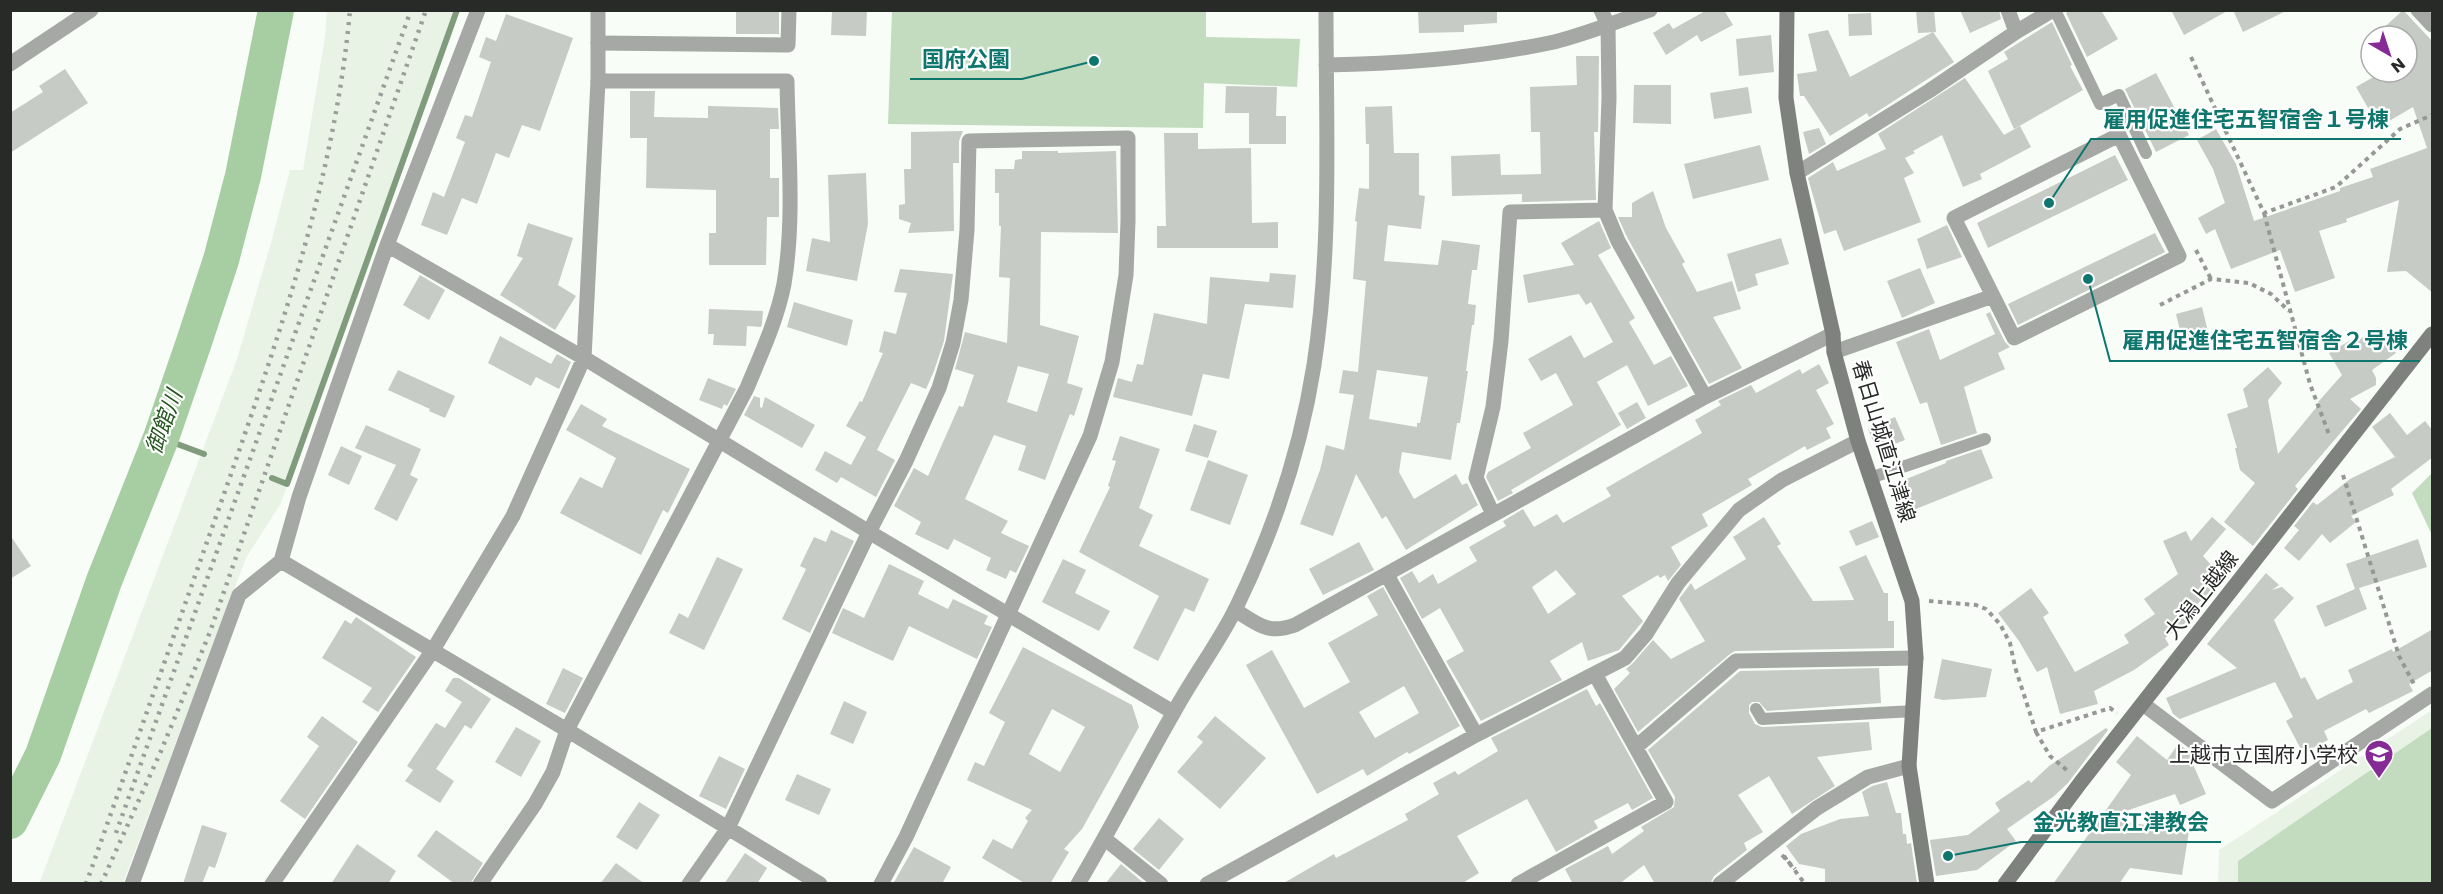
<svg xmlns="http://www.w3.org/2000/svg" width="2443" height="894" viewBox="0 0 2443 894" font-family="Poppins,'Noto Sans JP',sans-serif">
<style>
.built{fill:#e8f3e6}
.green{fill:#c3dcbf}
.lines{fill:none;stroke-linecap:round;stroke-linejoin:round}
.stream{stroke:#819c7d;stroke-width:6}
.river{stroke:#a7cda2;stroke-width:36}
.building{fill:#c6cbc5;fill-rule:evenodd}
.path{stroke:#959894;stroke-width:4;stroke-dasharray:4.5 4.5;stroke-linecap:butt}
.service{stroke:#a6a8a6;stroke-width:12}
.minor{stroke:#a6a8a6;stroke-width:15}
.tertiary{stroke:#a6a8a6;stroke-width:15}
.secondary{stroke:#7e817d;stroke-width:15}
.rail{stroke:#9a9e9a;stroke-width:4.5;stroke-dasharray:3 6;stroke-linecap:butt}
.labels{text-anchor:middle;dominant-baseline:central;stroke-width:4.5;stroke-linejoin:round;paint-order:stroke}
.street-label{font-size:21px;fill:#282a28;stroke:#fff}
.poi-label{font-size:21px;fill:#282a28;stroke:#fff;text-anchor:end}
.water-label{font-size:22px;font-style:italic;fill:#23551d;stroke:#fff}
.leader{fill:none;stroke:#0f766e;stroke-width:2}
.callout-dot{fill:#0f766e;stroke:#fff;stroke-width:2}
.callout-label{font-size:22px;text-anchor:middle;font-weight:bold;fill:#0f766e;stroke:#fff;stroke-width:4.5;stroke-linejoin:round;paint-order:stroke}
</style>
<rect width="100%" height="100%" fill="#f8fdf7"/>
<!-- built -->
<path class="built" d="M327 11H456L281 503 246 558 123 883 39 884 237 359 271 243 290 170H303L325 37Z
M2432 710V883L2218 884 2219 850Z"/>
<!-- green -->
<path class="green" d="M892 11H1206V37L1300 39 1297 87 1204 83 1203 128 888 124Z
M2432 473V535L2412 493Z
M2432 728V883H2238V861Z"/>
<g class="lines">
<!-- stream -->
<path class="stream" d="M161 438 204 454
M272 478 287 484 457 10"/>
<!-- river -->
<path class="river" d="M10 821 43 755 104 581 161 438 194 342 221 260 243 176 276 10"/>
</g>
<!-- building -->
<path class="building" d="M736 10H779V34H736Z
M832 10H867L866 36 831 35Z
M1418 10H1497V23L1464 25V32L1419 33Z
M1707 10H1724L1733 25 1701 42 1697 35 1666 55 1653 33 1669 23 1673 29Z
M1916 10H1934L1936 32 1918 33Z
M1960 10H1999L2001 19 1970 33Z
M2071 10H2101L2118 39 2087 57 2066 13Z
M2171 10H2229L2184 35Z
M2233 10H2288L2243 32Z
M2403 10 2433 42V293L2406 271 2387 272 2399 200 2346 219 2347 222 2319 231 2335 278 2295 292 2280 250 2231 269 2215 229 2206 234 2198 218 2225 203 2213 169 2197 140 2216 129 2236 164 2254 221 2340 191V188L2373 177 2370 169 2427 148 2413 107 2379 127 2356 87 2382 72H2407V36H2375Z
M1871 13 1872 35 1849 36 1848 14Z
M506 14 573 38 540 131 522 125 509 158 496 153 477 204 462 198 447 235 421 225 433 192 444 197 465 142 456 138 465 115 472 117 491 62 479 57 486 37 496 41Z
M2052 22 2072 65 2070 66 2083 90 2014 129 1988 71 2008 59 2004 52Z
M1828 30 1850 77 1933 32 1954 62 1869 117 1867 113 1830 136 1804 96H1800L1797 74 1817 71 1808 34Z
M1771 35 1774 72 1739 76 1736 39Z
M1576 56H1599L1598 132H1594L1596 200 1522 202V194L1452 196 1451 156 1500 154 1501 175 1541 174 1540 132H1531L1530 87 1577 85Z
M65 69 88 103 10 153V113L43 92 39 86Z
M2156 73 2189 135 2156 152 2125 89Z
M1965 78 2004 135 2020 126 2031 147 1980 174 1982 179 1963 187 1942 135 1913 151 1915 153 1905 158 1914 173 1904 178 1921 222 1844 251 1836 230 1824 234 1808 178 1833 162 1837 171 1886 149 1878 134Z
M1634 85H1671V124L1633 123Z
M1226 86 1277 87 1276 116H1286V144H1249V113H1225Z
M1748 87 1752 113 1714 119 1710 93Z
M630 91H655L654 117 708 118V106L778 108 779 129H770V178H779V217H767L766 265H709V233H716V190L646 188 647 138H630Z
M1392 106 1394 153H1419V195L1425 196 1421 229 1388 225 1384 261 1438 265 1442 240 1480 245 1477 270H1472L1468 304 1476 305 1474 325H1472L1466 371H1468L1460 423H1457L1451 460 1402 452 1399 472 1414 499 1456 474 1462 485 1467 483 1478 505 1406 550 1386 516 1382 519 1356 474 1333 536 1300 524 1320 470 1326 445 1344 450 1354 395 1339 393 1343 370 1358 372 1366 281 1353 279 1357 222 1355 221 1359 188 1369 189V144H1366L1365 107ZM1377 370 1428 377 1420 423H1417V427L1369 419Z
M1819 128 1826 144 1809 154 1803 132Z
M963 131 959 141V163H953L954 231 908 233 911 223 899 219V205L905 204 904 169H911V132Z
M1164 133H1198V149L1251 148 1252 223 1278 222V248H1157V226H1166Z
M1760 145 1769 180 1693 199 1684 164Z
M1022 151H1058V153L1116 151 1118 233 1041 232 1040 325 1079 336 1067 383 1083 388 1074 416 1070 414 1045 480 1018 470 1026 446 994 435 965 499 1008 521 1001 533 1029 546 1016 573 1010 570 1006 579 986 570 991 558 954 539 948 550 915 534 921 522 894 506 914 468 928 476 959 406 963 407 974 375 955 369 965 332 1007 343 1010 278 999 277 1001 226H999V193H995V169H1014L1015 160 1022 159ZM1018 366 1049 374 1037 412 1007 402Z
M2115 155 2128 180 1988 248 1977 223Z
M866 173 868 224 857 281 806 271 812 238 830 242 828 175Z
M1653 191 1666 228 1685 262 1682 264 1697 292 1732 281 1741 309 1713 317 1742 368 1709 384 1627 237 1618 217H1632V203Z
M1599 221 1611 248 1598 255 1635 318 1629 322 1654 365 1671 356 1688 386 1648 406 1627 365 1597 382 1621 425 1511 490 1513 493 1498 501 1486 477 1488 472 1531 448 1523 433 1573 405 1556 373 1541 381 1528 359 1571 335 1584 358 1613 342 1591 302 1586 305 1579 294 1528 303 1523 275 1574 265 1561 243Z
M528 223 573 238 558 285 576 296 555 330 500 295 523 258 517 256Z
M1947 225 1962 257 1927 269 1917 239Z
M2155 233 2165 252 2018 325 2008 304Z
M1781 238 1789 264 1755 274 1758 285 1738 292 1727 254Z
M1920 268 1935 303 1902 318 1887 281Z
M900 269 953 274 944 341 934 371 926 389 911 383 877 450 895 460 876 497 841 477 837 483 815 470 825 451 851 465 866 437 846 426 860 401 862 402 883 353 879 352 884 331 896 334 907 293 894 292Z
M1270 273 1296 275 1293 308 1245 304 1229 379 1203 374 1192 416 1113 397 1118 378 1132 382 1137 364 1143 365 1154 313 1207 324 1210 277 1269 282Z
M420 275 445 290 429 320 403 305Z
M794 302 853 320 847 346 787 327Z
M2202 307 2209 336 2183 343 2176 314Z
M709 309 763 311 762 324 761 327 747 326 746 346 713 345 714 334H708Z
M1990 312 2005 342 2010 347 1998 353 2005 369 1964 387 1977 433 1941 445 1927 402 1920 404 1896 342 1929 329 1940 360 1995 334 1986 314Z
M2378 327 2396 353 2372 370 2376 378V385L2350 399 2361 409 2295 486 2298 489 2253 546 2224 522 2255 483 2240 470 2235 448H2237L2227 414 2248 407 2243 389 2268 367 2282 383 2268 400 2278 454 2320 403 2318 402 2342 375 2329 353 2354 338 2356 342Z
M500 336 551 364 557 354 571 362 559 389 536 377 531 386 488 363Z
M1819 364 1829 383 1816 390 1834 424 1826 428 1831 438 1807 450 1805 446 1748 479 1752 485 1702 514 1708 526 1671 547 1681 565 1668 581 1665 575 1660 578 1658 575 1622 596 1643 621 1619 650 1588 661 1582 642 1550 661 1562 680 1481 721 1446 661 1464 651 1440 608 1422 619 1400 578 1412 571 1419 583 1433 574 1438 584 1477 561 1469 547 1506 526 1503 521 1523 509 1534 527 1557 514 1563 523 1611 496 1606 488 1702 433 1695 420 1721 405 1718 401 1751 385 1756 393 1800 369 1802 374ZM1556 570 1576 594 1548 614 1532 587Z
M398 370 455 396 445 418 429 411 430 409 388 390Z
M708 378 736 389 727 406 724 404 722 409 699 400Z
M754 396 760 398V407L762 408 765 397 815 425 802 448 744 415Z
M1637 402 1646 418 1627 429 1618 413Z
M581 404 607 419 602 426 690 469 668 513 663 510 641 555 560 513 580 477 602 488 616 458 566 430Z
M2390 413 2407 435 2425 421 2433 431V457L2391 489 2394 495 2351 516 2356 522 2330 543 2322 534 2299 561 2284 548 2299 530 2294 526 2313 502 2317 505 2350 479 2395 457 2372 427Z
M1895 417 1905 440 1877 451 1868 429Z
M1194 424 1217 431 1208 458 1185 451Z
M366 425 421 449 410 475 418 479 397 521 374 509 396 465 355 448Z
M1120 436 1160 449 1139 508 1153 515 1139 546 1209 579 1194 612 1185 608 1158 661 1133 648 1159 596 1079 552 1110 487 1108 486 1116 461 1112 460Z
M341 446 362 456 349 485 328 475Z
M1981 449 1993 478 1901 515 1889 486 1946 463V461Z
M1208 460 1248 475 1230 525 1190 510Z
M1764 517 1781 544 1777 546 1813 601 1854 600 1839 567 1866 555 1884 593H1888V621H1894V648L1735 651 1730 654 1638 732 1614 689 1630 673 1626 669 1632 664 1653 640 1671 659 1705 641 1679 599 1691 583 1695 590 1746 559 1733 537Z
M2212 517 2226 529 2203 556 2224 579 2195 606 2200 612 2165 638 2169 645 2134 670 2094 691 2098 704 2060 714 2047 667 2037 672 2019 641 1998 613 2031 588 2049 613 2043 617 2075 672 2129 643 2124 635 2155 614 2144 599 2178 574 2163 541 2186 531 2191 541Z
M1872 521 1879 537 1856 546 1849 531Z
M831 530 854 541 810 633 782 619 806 569 800 566 814 537 826 542Z
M10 535 31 566 10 579Z
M2418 539 2427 567 2359 588 2367 609 2325 627 2316 606 2355 589 2346 564Z
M1359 542 1374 570 1323 595 1309 569Z
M717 557 743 569 704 650 669 633 679 613 688 618Z
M1063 559 1086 570 1075 593 1110 611 1099 631 1042 602Z
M889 564 924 581 918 594 948 609 953 599 988 616 984 624 992 627 977 659 909 626 893 661 832 633 843 608 864 618Z
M2266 573 2279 585 2272 590 2282 587 2294 598 2274 620 2301 679 2305 677 2317 700 2353 682 2348 670 2392 649 2393 652 2433 629V670L2409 684 2413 691 2369 713 2366 709 2324 731 2328 740 2303 753 2286 721 2293 717 2275 682 2180 719 2173 714 2166 698 2237 668 2207 644Z
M1383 587 1460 726 1409 754 1407 752 1367 776 1363 769 1317 794 1246 665 1272 650 1304 708 1350 682 1328 643 1378 615 1367 596ZM1404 686 1419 713 1375 738 1359 712Z
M356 617 416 657 378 712 362 702 372 688 322 658 345 620 351 624Z
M1023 647 1132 705 1139 727 1082 829 1064 849 1069 852 1050 884H1026L982 858 993 839 1012 849 1028 821 1025 818 1032 810 967 780 975 762 984 766 1005 722 989 713ZM1052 709 1085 727 1060 772 1029 754Z
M1942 659 1992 669 1986 697 1943 700 1934 698Z
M563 668 583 678 565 713 546 704Z
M1879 668 1881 703 1767 711 1759 702H1752L1749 705V713L1755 724 1762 727 1869 722 1872 750 1817 757 1835 786 1792 814 1769 776 1738 795 1763 832 1744 843 1747 850 1714 876 1710 884H1655L1644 865 1619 884H1573L1565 869 1608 846 1612 854 1644 831 1641 827 1674 807 1675 797 1648 750 1740 671Z
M453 678H459L491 699 471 729 465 725 436 769 454 781 440 803 405 781 413 770 407 766 436 723 445 728 462 702 445 691Z
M1587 689 1596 706 1600 703 1653 798 1632 810 1628 803 1594 821 1598 828 1556 852 1527 799 1457 836 1479 873 1461 884H1282L1334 854 1336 858 1408 820 1405 814 1439 794 1433 783 1455 771 1458 775 1498 751 1491 738Z
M844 701 867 712 853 744 830 734Z
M322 716 358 742 305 819 280 801 319 746 307 737Z
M1215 716 1266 758 1220 809 1177 772 1203 742 1197 737Z
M516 727 541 741 521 777 495 762Z
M2106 728 2108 730 2068 783 2053 797 2007 829 2016 841 1977 870 1936 876 1930 840 1968 835 2000 811 1995 803 2029 780 2031 783 2049 766Z
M2137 736 2167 760 2178 744 2196 756 2192 762 2206 794 2180 805 2175 794 2103 819 2189 831 2182 875 2130 868 2119 884H2053L2131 775 2116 762Z
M719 756 745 769 726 809 699 796Z
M797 774 831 789 819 815 785 800Z
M1887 782 1896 813H1901L1903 834H1906L1907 844 1911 843 1917 884H1825V869L1799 864 1786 846 1801 834 1840 819 1869 816 1862 792 1872 786Z
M639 802 660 815 637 850 616 837Z
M1159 818 1184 839 1159 870 1133 849Z
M202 825 227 833 215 868 209 866 202 884H183Z
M436 830 483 863 470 884H455L417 856Z
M357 844 396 871 388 884H331Z
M914 847 951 867 942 884H893Z
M745 853 767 868 757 884H724Z
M616 863 645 884H600Z
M1121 864 1145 884H1105Z"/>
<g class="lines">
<!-- path -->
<path class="path" d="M2191 57 2264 213 2336 187 2400 129 2432 115
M2264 213 2310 384 2330 437
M2196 250 2211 279
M2160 305 2211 279 2249 283 2271 294 2289 311
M2343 475 2399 656 2415 686
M1929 601 1976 605 1986 609 2000 624 2010 643 2015 667 2036 732 2110 708 2117 713
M2036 732 2050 756 2069 772
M1782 855 1795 869
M1784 856 1805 884"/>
<!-- service -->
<path class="service" d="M2055 10 2100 104 2119 95 2146 153
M1870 478 1985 439
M1756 709 1762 719 1914 711"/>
<!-- minor -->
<path class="minor" d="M1601 10 1608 25 1609 98 1605 210 1618 241 1705 397
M2008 10 2016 32
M2418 10 2432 25
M598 43 788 45 789 10
M10 64 91 10
M2119 135 2179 256 2014 338 1954 218Z
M1797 173 1929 91 2016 32 2053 10
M1834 352 1993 296
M1493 514 1476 478 1493 407 1501 341 1510 212 1605 210
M281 561 567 730 820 884
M1387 575 1476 735
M1235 610C1258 624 1267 635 1295 625L1705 397 1833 334
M2143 704 2272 801 2432 694
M1636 747 1736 661 1916 658
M1105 839 1161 884
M132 884 239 595 281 561 299 497 387 245 478 10
M272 884 433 650 513 516 584 358 387 245
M480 884 535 804 553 772 567 730 747 388C761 354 777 320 784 284 795 219 788 147 787 81H598
M689 884 728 828 869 532 906 461 939 388 953 343 961 300 967 230 969 141 1128 138V221L1126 275 1112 362 1090 436 906 837 881 884
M1207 884 1476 735 1625 658 1646 634 1678 583 1739 510 1782 480 1858 441
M1518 884 1666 802 1595 674
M1720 884 1817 808 1868 777 1909 766"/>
<!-- tertiary -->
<path class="tertiary" d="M598 10V81L584 358 869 532 1173 712
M1326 65C1403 64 1479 58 1554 42 1586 34 1618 21 1650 10
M1078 884C1112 827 1141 769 1174 712 1193 677 1218 644 1236 608 1273 532 1301 448 1314 365 1332 248 1326 128 1326 10"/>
<!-- secondary -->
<path class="secondary" d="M1787 10 1786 98 1797 173 1833 334 1834 352 1858 441 1912 601 1916 658 1909 766 1927 884
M2005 884 2081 782 2432 334"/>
<!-- rail -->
<path class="rail" d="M116 833 411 10
M86 884C132 754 178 624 224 494 279 336 335 178 350 10
M101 884 161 751 210 632 426 10"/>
</g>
<!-- icons -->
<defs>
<g id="school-pin" transform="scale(1.5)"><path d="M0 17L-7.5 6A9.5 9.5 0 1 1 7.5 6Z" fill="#862b96" stroke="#fff"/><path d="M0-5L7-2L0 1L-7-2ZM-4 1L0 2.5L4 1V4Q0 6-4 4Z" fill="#fff"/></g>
</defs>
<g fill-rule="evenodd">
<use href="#school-pin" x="2379" y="754"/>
</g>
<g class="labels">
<!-- street labels -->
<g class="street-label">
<text transform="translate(1884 441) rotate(73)">春日山城直江津線</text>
<text transform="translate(2201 595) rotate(-52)">大潟上越線</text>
</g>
<!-- poi labels -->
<g class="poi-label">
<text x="2358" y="754">上越市立国府小学校</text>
</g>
<!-- water labels -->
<g class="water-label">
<text transform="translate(164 422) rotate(-70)">御館川</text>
</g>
</g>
<!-- callouts -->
<path class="leader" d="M1094 61L1022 79H910M2049 203L2091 139H2401M2088 279L2110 361H2420M1948 856L2021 842H2221"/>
<g class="callout-dot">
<circle cx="1094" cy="61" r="6"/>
<circle cx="2049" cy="203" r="6"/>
<circle cx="2088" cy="279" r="6"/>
<circle cx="1948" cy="856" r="6"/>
</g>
<g class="callout-label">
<text x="966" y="67">国府公園</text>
<text x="2246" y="127">雇用促進住宅五智宿舎１号棟</text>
<text x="2265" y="348">雇用促進住宅五智宿舎２号棟</text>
<text x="2121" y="830">金光教直江津教会</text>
</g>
<!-- border -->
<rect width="2443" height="894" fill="none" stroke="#282a28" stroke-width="24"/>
<!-- north arrow -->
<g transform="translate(2389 54) rotate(141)"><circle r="28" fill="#ffffff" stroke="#a9aaa9" stroke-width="1.5"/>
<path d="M0-4.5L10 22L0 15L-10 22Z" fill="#862b96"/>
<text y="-9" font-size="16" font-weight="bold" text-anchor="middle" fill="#282a28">N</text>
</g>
</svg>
